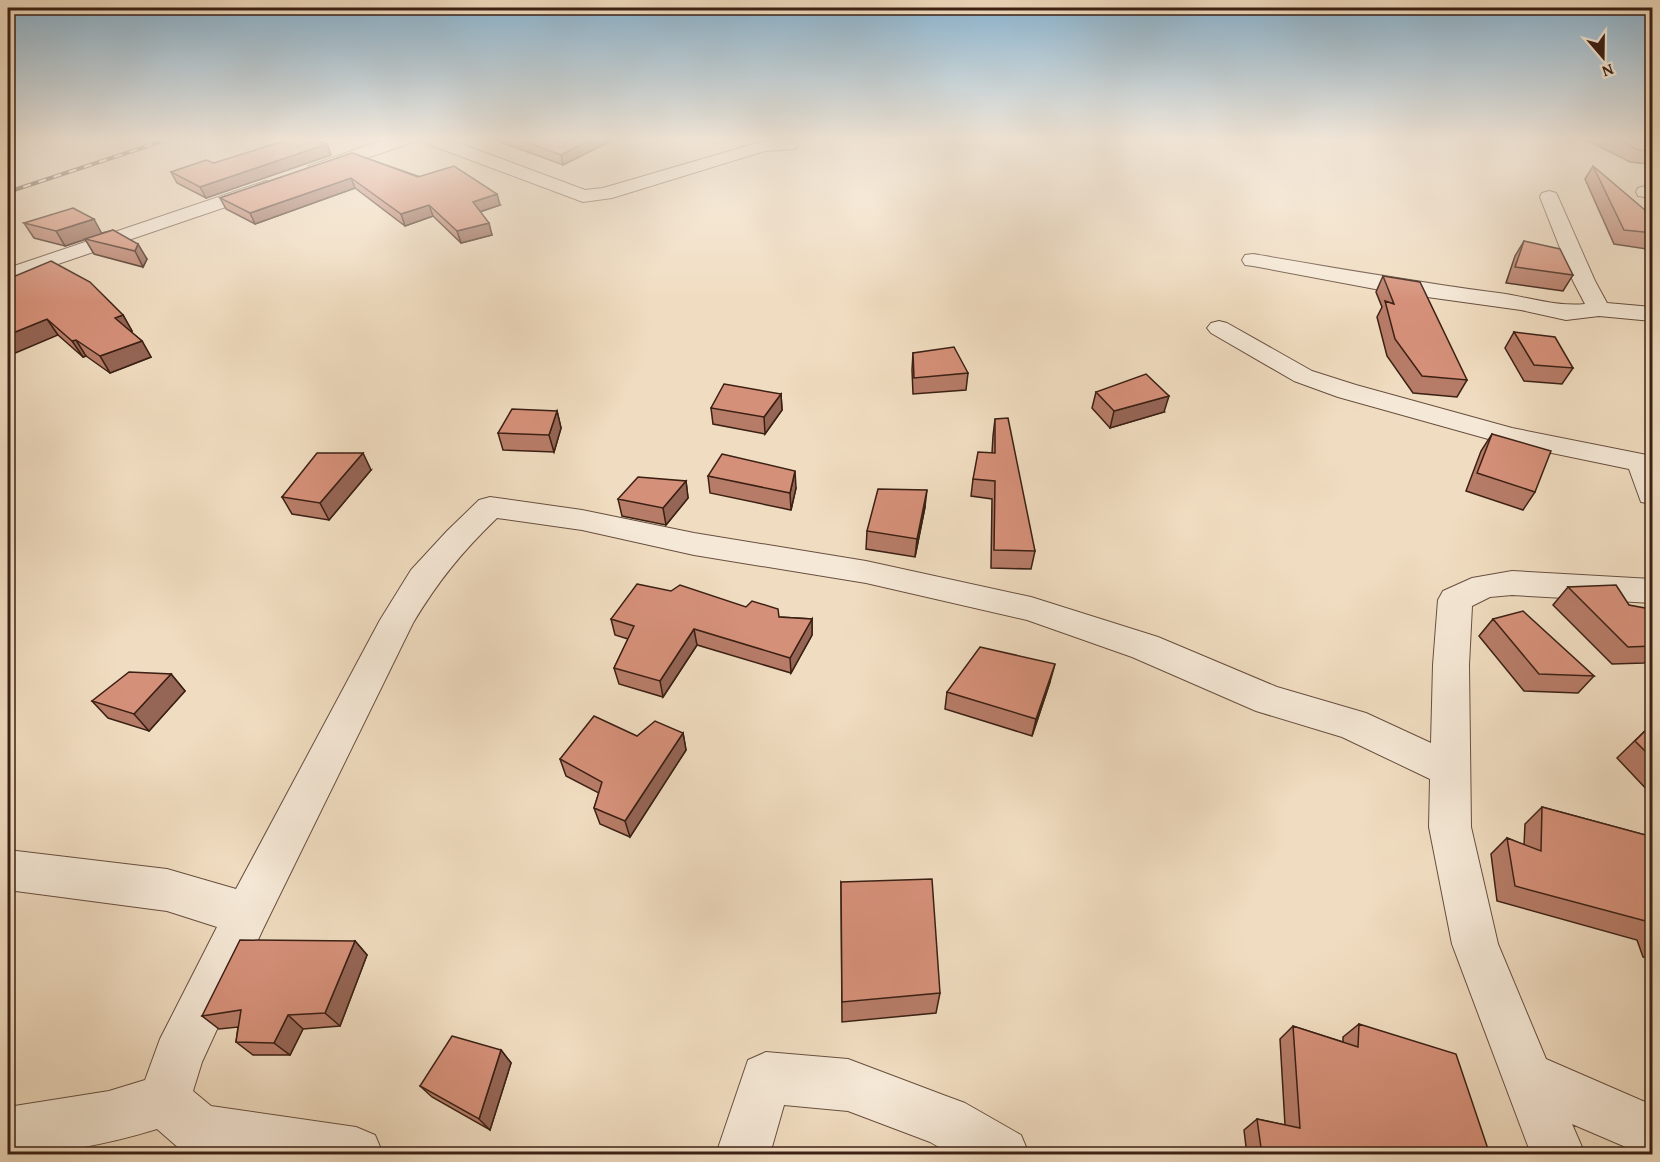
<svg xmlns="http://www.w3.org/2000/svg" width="1660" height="1162" viewBox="0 0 1660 1162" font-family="'Gentium Book Plus',serif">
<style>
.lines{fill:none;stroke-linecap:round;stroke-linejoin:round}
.minor-casing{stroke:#684f3f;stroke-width:2}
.minor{fill:#f5e8d6;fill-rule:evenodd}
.rail-casing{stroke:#3b2014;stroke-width:4}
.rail{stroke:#f5e8d6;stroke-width:2;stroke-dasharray:8;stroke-linecap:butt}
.wall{fill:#b77c68;stroke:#3b2014;stroke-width:1.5}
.shaded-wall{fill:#956555;stroke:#3b2014;stroke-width:1.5}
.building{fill:#d59079;stroke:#3b2014;stroke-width:1.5}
</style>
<rect width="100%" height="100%" fill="#f0dcc0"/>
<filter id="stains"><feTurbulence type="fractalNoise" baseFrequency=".00333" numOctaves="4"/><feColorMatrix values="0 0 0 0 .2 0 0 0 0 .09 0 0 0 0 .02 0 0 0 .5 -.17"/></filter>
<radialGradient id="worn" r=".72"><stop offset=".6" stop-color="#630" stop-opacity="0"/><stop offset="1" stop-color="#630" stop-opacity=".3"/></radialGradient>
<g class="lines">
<!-- minor casing -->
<g class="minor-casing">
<path id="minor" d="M386 139H412L410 143 321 174H309L306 170 309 166Z
M423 139H448L585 190 603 188 764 141H795L798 145 795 149 765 151 612 198 583 202 425 143Z
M266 181 273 183 275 187 273 191 8 281V268Z
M1645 186H1652V198L1638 196 1636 192 1638 188Z
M1549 191 1556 193 1558 197 1595 281 1607 303 1652 307V321L1599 316 1566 320 1521 310 1391 292 1253 266 1245 265 1242 260 1245 255 1253 254C1335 268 1416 282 1499 293 1528 297 1556 307 1585 304L1573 281 1540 197 1542 193Z
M1219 321 1227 323 1312 371 1356 385 1512 428 1652 456V504L1641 502 1629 469 1499 442 1338 397 1294 381 1211 333 1207 328 1211 323Z
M490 497 582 510 694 533 866 561 1031 597 1158 637 1277 687 1366 713 1431 743 1433 665 1438 600 1443 591 1472 578 1512 571 1652 579V603L1512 595 1490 597 1472 606 1469 665 1471 827 1498 944 1546 1059 1652 1105V1154H1642L1572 1124 1585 1154H1531L1452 944 1429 827 1430 779 1342 737 1256 711 1132 657 1027 620 866 583 694 555 582 530 497 518C462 552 438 581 413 623L263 929 202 1062 193 1091 211 1106 356 1127 375 1135 383 1154H193L181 1150 157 1129C108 1144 59 1154 8 1154V1107L109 1091 145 1080 160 1039 217 927 167 911 8 890V850L167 869 236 889 380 620 411 570 447 531 479 500Z
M766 1052 848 1059 946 1096 965 1103 1021 1135 1029 1154H951L930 1142 848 1111 784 1105 770 1154H716L748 1060Z"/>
</g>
<!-- minor -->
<use href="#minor" class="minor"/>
<!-- rail casing -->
<g class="rail-casing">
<path id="rail" d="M8 192 169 139"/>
</g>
<!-- rail -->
<use href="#rail" class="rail"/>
</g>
<!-- wall -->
<path class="wall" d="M492 139H615L563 165Z
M1585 139H1653V168L1648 164 1630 162Z
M327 144 331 155 206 198 177 183 171 172 214 163Z
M352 153 500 205 480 212 492 235 461 243 433 216 405 226 355 188 255 224 226 209 220 198Z
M1593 166 1653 217V250L1614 244 1585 179Z
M24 223 102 233 113 230 147 259 143 267 94 254 85 239 65 246 34 238Z
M1524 241 1573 275 1563 291 1506 283 1515 256Z
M1383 276 1467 380 1457 397 1413 393 1387 356 1377 317 1382 307 1376 292Z
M8 279 123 315 132 331 131 332 142 341 151 357 110 373 86 356 83 357 58 335Z
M1514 332 1573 368 1562 384 1524 381 1505 348Z
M913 353 968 373 966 390 913 394 912 370Z
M1096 392 1164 412 1110 428 1092 408Z
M781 394 782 410 765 434 713 424 711 408Z
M557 411 561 428 554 452 503 450 498 433Z
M995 419 1035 551 1031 569 991 568 992 499 971 496 973 479 992 453 993 436Z
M1492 434 1535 492 1523 510 1466 491 1481 451Z
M371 470 329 520 292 514 282 497Z
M708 476 796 488 791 510 710 493Z
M686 481 688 498 666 525 622 516 618 499Z
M925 507 915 557 866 549 867 531Z
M1568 587 1629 605 1653 626V654L1644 663 1612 664 1553 605Z
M779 617 812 619V635L791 673 697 645 663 697 619 684 614 668 628 639 615 635 611 619Z
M1493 619 1594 676 1578 693 1524 691 1479 636Z
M171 674 185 691 149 731 108 718 92 701Z
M1050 682 1032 736 945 709 947 692Z
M1653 723V796L1617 758Z
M683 733 686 750 630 837 600 824 594 808 599 793 566 776 560 759 637 736Z
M1542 807 1653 837V961L1643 957 1637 940 1497 901 1491 854 1507 838 1524 845 1525 824Z
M841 882 940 993 936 1013 842 1022Z
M355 941 367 955 340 1026 303 1029 290 1055H253L236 1042 238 1027 219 1029 202 1016Z
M1359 1024 1490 1155H1247L1244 1130 1257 1119 1285 1125 1280 1039 1293 1026 1343 1042V1037Z
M501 1050 511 1063 490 1130 432 1097 420 1086Z"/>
<!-- shaded-wall -->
<path class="shaded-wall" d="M593 139H615L563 165 561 155Z
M327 144 331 155 206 198 200 187Z
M351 178 355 188 255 224 250 213Z
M497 194 500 205 476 213 473 202Z
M429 205 433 216 405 226 401 214Z
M94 219 102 234 65 246 56 231Z
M489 223 492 235 461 243 457 231Z
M138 244 147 259 143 267 135 251Z
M123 315 132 331 125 334 115 318Z
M47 319 58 335 8 356V335Z
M76 340 86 356 83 357 72 341Z
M142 341 151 357 110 373 100 356Z
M781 394 782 410 765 434 764 417Z
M1169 396 1164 412 1110 428 1114 411Z
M557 411 561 428 554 452 549 435Z
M363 453 371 470 329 520 320 503Z
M795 471 796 488 791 510 790 493Z
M686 481 688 498 666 525 663 508Z
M927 490 925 507 915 557 917 539Z
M812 619V635L791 673 790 658Z
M694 629 697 645 663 697 660 681Z
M1055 664 1050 682 1032 736 1036 719Z
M171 674 185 691 149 731 134 714Z
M683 733 686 750 630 837 625 821Z
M355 941 367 955 340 1026 325 1013Z
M288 1015 303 1029 290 1055 274 1043Z
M501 1050 511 1063 490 1130 479 1119Z"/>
<!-- building -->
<path class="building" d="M290 139H313L327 144 200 187 171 172 206 160 214 163Z
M517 139H593L561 155Z
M1618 139H1653V151L1638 150Z
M352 153 418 177 454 166 497 194 473 202 489 223 457 231 429 205 401 214 351 178 250 213 220 198Z
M1593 166 1653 217V233L1624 230Z
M73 208 94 219 56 231 24 223Z
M113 230 138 244 135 251 85 239Z
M1524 241 1560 249 1573 275 1515 267Z
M51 261 90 282 123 315 115 318 142 341 100 356 76 340 72 341 47 319 8 335V279Z
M1383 276 1420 282 1467 380 1422 376 1395 339 1385 301 1394 304Z
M1514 332 1555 337 1573 368 1534 365Z
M954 347 968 373 914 378 913 353Z
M1146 374 1169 396 1114 411 1096 392Z
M724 384 781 394 764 417 711 408Z
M512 409 557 411 549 435 498 433Z
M1008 418 1035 551 994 550 995 481 973 479 978 452 995 453V419Z
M1492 434 1551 451 1535 492 1477 473Z
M317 453H363L320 503 282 497Z
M722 454 795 471 790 493 708 476Z
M638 477 686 481 663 508 618 499Z
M878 489 927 490 917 539 867 531Z
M637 584 671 591 680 585 746 607 752 601 778 609 779 617 812 619 790 658 694 629 660 681 614 668 634 626 611 619Z
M1616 585 1629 605 1645 608 1653 626V646L1628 647 1568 587Z
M1523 611 1594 676 1539 674 1493 619Z
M980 647 1055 664 1036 719 947 692Z
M129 672 171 674 134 714 92 701Z
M594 716 637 736 655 721 683 733 625 821 594 808 602 782 560 759Z
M1653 723V759L1635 741Z
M1542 807 1653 837V923L1515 886 1507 838 1541 851Z
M932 879 940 993 842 1002 841 882Z
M240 940 355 941 325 1013 288 1015 274 1043 236 1042 241 1010 202 1016Z
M1359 1024 1456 1054 1490 1155H1262L1257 1119 1300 1128 1293 1026 1358 1047Z
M452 1036 501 1050 479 1119 420 1086Z"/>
<!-- sky -->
<linearGradient id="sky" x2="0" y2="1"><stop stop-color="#89b6d4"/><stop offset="0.46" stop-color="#f8efe3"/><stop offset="1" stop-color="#f8efe3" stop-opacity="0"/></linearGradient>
<rect width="1660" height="302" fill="url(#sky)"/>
<!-- margin -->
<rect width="1660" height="1162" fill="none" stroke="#f0dcc0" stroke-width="30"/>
<rect x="9" y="9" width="1642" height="1144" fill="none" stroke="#3b2014" stroke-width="3"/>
<rect x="15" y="15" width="1630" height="1132" fill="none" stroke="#3b2014" stroke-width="1.5"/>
<!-- north arrow -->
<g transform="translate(1603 57) rotate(160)" stroke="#f5e8d6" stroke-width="4.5" paint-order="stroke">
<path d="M0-4.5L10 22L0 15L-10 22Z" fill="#3b2014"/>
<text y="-9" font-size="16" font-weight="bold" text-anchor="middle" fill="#3b2014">N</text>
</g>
<rect width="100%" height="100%" filter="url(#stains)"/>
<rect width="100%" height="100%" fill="url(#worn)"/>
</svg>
